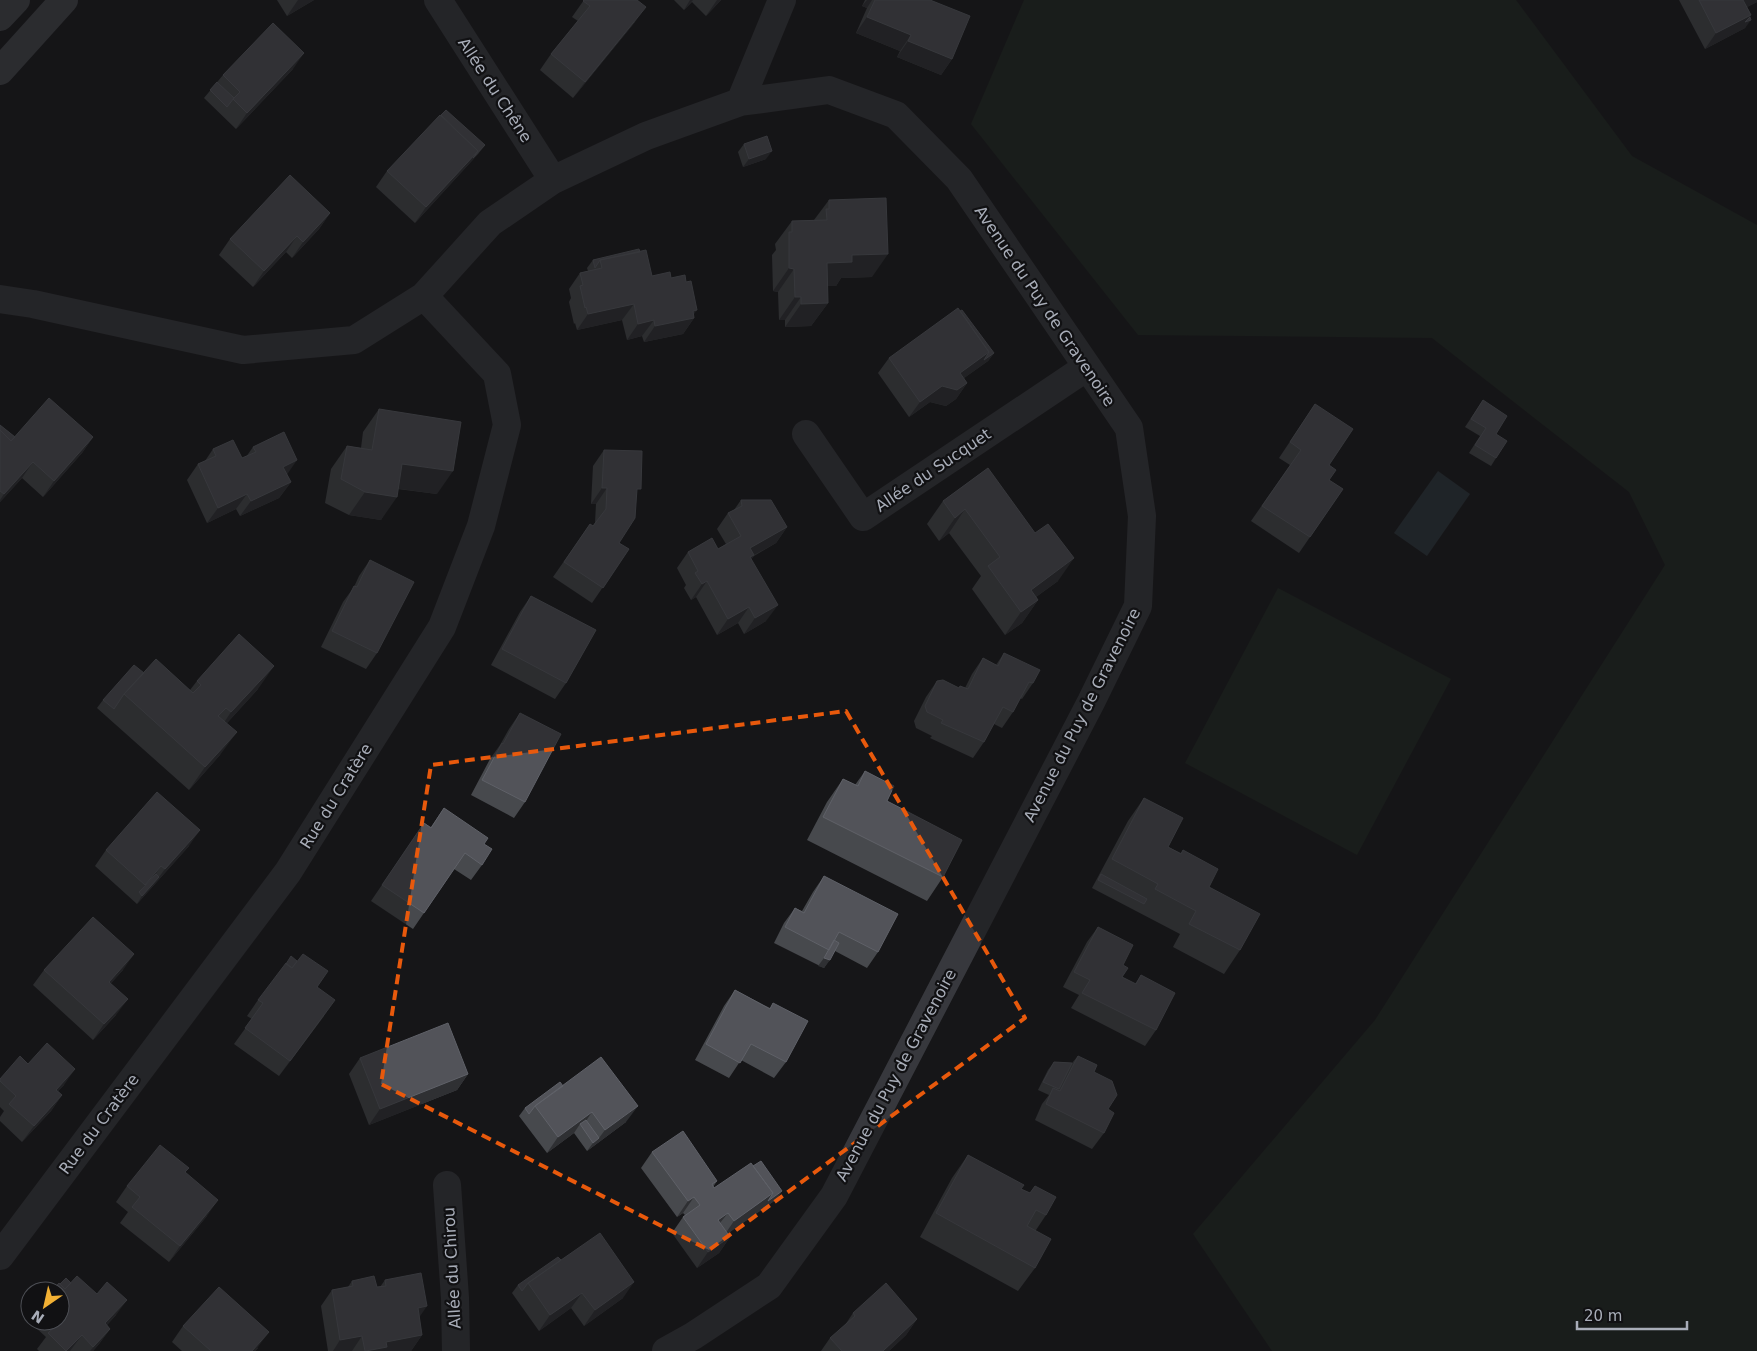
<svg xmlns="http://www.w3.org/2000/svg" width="1757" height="1351" viewBox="0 0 1757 1351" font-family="'DejaVu Sans',sans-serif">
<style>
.green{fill:#1e261f}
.water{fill:#2c353c}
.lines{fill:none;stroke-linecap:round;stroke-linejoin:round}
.minor{stroke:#37383d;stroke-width:28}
.secondary{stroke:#45474d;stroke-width:28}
.wall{fill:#47494d}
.shaded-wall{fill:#2f3033}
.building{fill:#525359;stroke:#5f6168}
.marked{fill:none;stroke:#e8590c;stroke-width:4;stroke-dasharray:10 6;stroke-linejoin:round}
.labels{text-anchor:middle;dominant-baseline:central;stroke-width:4.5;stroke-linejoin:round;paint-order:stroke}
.street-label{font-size:16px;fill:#a8adb8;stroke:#111113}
</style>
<rect width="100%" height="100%" fill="#161618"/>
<!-- green -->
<path class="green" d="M1024 0H1516L1632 156 1757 225V1351H1272L1193 1234 1375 1020 1665 565 1629 492 1432 338 1138 335 971 124Z
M1278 588 1451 679 1357 855 1185 763Z"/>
<!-- water -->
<path class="water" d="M1438 471 1470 494 1427 556 1394 533Z"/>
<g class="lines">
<!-- minor -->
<path class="minor" d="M438 0 553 180
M740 102 782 0
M0 299 33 304 243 350 354 340 424 296 490 223 553 180 646 136 740 102 829 90 896 115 959 179 1129 428 1142 516 1138 606 1091 702 834 1196 769 1286 693 1336 666 1351
M806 434 863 517 1087 367
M447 1185 455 1298 456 1351
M0 1256 288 872 442 627 481 526 507 425 497 374 424 296"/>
<!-- secondary -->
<path class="secondary" d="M0 17 16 0
M0 71 64 0"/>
</g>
<!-- wall -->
<path class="wall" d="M277 0H314L287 16Z
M584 0 635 22 573 98 540 70 551 54 578 21 572 17Z
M674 0H721L706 16 692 2 684 10Z
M865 0H930L952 59 941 75 897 57 900 51 856 33 867 8 862 6Z
M1679 0H1757V2L1747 7 1751 15 1745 28 1705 49Z
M293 69 236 129 204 98 223 75Z
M744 144 766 159 743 167 738 152Z
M479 153 415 223 376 187 387 171Z
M829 200 872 277 841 278 836 286H827L828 303 811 326 785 327V320H779L778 292 773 291 772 255 776 250 775 244 792 221 814 220Z
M330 213 319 229 292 258 286 252 253 287 219 255 230 239Z
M640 252 652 276 671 278 694 315V318L683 334 644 342 642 336 627 340 622 320 577 330 575 323 574 324 569 302 571 298 569 289 580 273 588 271 587 268 593 260Z
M994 353 988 361 964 378 967 383 956 399 946 406 930 402 909 417 878 373 889 358Z
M1483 400 1496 458 1491 466 1469 453 1480 436 1465 427Z
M1315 404 1329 465V480L1343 489 1299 553 1251 521 1290 465 1279 458Z
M379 409 437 494 398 489 381 520 349 515 325 503 331 469 347 446 361 448 363 432Z
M0 425 15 437H93L82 453 43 497 22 478 0 502Z
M253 447 287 475 291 482 279 498 240 516 236 509 207 523 187 480 198 464 205 461 213 449 242 458 246 457Z
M604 450 637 495 619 543 629 549 592 603 553 577 590 524 593 526 595 523 596 504H591L593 466Z
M988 468 1058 581 1036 597 1038 600 1022 623 1005 635 972 589 981 576 949 533 939 541 927 524 943 501Z
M741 500 787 527 776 543 754 556 751 559 766 621 744 634 738 623 717 635 696 597 691 600 684 588 686 585 677 568 688 552 718 549 726 544 717 529 728 513 734 510Z
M370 560 377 653 366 669 321 647 343 602 354 587 359 576Z
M531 596 566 683 555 699 491 665 520 612Z
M1004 653 1033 683 1022 699 1020 698 1013 712 1002 728 994 724 984 742 973 758 930 738 932 736 916 728 914 721 926 697 937 681 959 688 960 686 965 688 972 674 983 658 996 665Z
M144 673 190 690 197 681 258 689 227 723 220 755 189 790 97 708 103 700Z
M520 713 525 802 514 818 471 795 490 759 500 745 509 729Z
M865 771 943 877 927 901 807 840 827 802 843 779 855 785Z
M1144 798 1168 847 1181 853 1183 850 1209 887 1240 950 1224 974 1173 947 1180 934 1092 888 1128 821Z
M444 808 484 844 482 865 471 880 454 869 413 929 371 901 424 823 431 827Z
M189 846 137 904 95 866 106 850Z
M824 876 878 952 867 968 835 951 824 968 774 943 784 923 795 908 802 911 813 892Z
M1098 927 1123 965 1122 977 1135 984 1141 975 1156 1030 1145 1046 1071 1008 1079 995 1063 987 1087 942Z
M44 970H123L110 984 116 1015 93 1040 33 985Z
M317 987 324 1016 279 1076 234 1044 252 1019 247 1016 258 1000Z
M735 990 770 1008 773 1003 786 1062 774 1078 741 1060 729 1078 695 1060 724 1006Z
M1078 1056 1094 1072 1108 1109 1104 1133 1092 1149 1035 1120 1042 1104 1049 1095 1038 1090 1048 1070 1054 1062 1072 1063Z
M360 1058 468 1074 457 1090 369 1125 349 1074Z
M28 1064 64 1085 58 1091 62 1095 51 1111 22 1142 0 1121V1117L4 1111 0 1107V1079Z
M563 1086 626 1122 587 1151 574 1133 547 1153 519 1116 525 1108Z
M652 1152 717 1181 713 1187 714 1188 777 1199 728 1233 730 1237 719 1253 697 1268 672 1233 683 1217 685 1215 683 1213 677 1217 641 1168Z
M968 1155 1021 1189 1030 1193 1035 1186 1046 1215 1036 1230 1035 1268 1018 1291 920 1237 952 1178Z
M185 1172 207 1216 169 1262 120 1223 128 1212 116 1202 127 1186Z
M561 1260 623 1298 584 1326 571 1308 539 1331 512 1293 518 1285Z
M385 1280 419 1317 422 1335 411 1351H328L321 1306 332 1290 348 1287 352 1281 377 1287H380Z
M71 1283 116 1315 107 1325 110 1329 99 1344 93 1351H39L37 1349 46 1337 34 1326 37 1321H60V1284Z
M853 1313 917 1319 906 1335 889 1351H821L830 1338 845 1325Z
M183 1326 258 1348 255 1351H182L172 1342Z"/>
<!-- shaded-wall -->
<path class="shaded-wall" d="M298 0H314L287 16Z
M690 0H693L684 10Z
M717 0H721L706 16Z
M867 0H872L867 8 862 6Z
M1742 0H1757V2L1739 11Z
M646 7 635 22 573 98 585 82Z
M1751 15 1745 22 1751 20 1745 28 1705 49 1716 33Z
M867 17 911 35 900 51 856 33Z
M908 41 952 59 941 75 897 57Z
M304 53 293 69 236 129 247 113Z
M485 145 479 153 415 223 426 207 478 151Z
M772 151 766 159 743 167 749 159Z
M330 213 319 229 292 258 303 242Z
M297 236 286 252 253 287 264 271Z
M888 254 872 277 841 278 836 286H810L827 263 852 255Z
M789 268 794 269 778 292 773 291Z
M795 297H801L785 320H779Z
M828 303 811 326 785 327 801 304Z
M634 304 622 320 577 330 588 314Z
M697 310 691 318H694L683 334 644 342 655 326 693 311Z
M654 320 642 336 627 340 638 324Z
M989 352 994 353 988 361 950 388 967 383 956 399 946 406 930 402 909 417 920 402Z
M93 437 82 453 43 497 54 481Z
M297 460 286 476 283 467Z
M33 462 22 478 0 502V500L4 494Z
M402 464 453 471 437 494 386 487Z
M291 482 279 498 240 516 251 501Z
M602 488H607L596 504H591Z
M365 492 397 497 381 520 349 515Z
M247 494 236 509 207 523 218 508Z
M965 509 949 533 939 541 955 518Z
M787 527 776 543 754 555 743 571 750 548Z
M1074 558 1058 581 1019 609 1031 590Z
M707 581 696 597 691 600 702 584Z
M1038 600 1022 623 1005 635 1021 612Z
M778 605 766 621 744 634 755 618Z
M749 607 738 623 717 635 728 619Z
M274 666 258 689 215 736 231 712Z
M237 732 220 755 189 790 205 767Z
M200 830 189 846 137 904 142 896 159 877 165 869Z
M161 866 150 882 139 892 145 885Z
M134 954 123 970 98 998 109 982Z
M824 958 830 960 824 968 818 966Z
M128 999 116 1015 93 1040 104 1024Z
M335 1000 324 1016 279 1076 290 1061Z
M75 1069 64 1085 45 1105 56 1090Z
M468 1074 457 1090 369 1125 380 1109Z
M62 1095 51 1111 22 1142 34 1126Z
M638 1106 626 1122 587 1151 593 1143 599 1138 605 1130Z
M592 1112 582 1127 580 1124 574 1133 547 1153 558 1137Z
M782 1191 777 1199 723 1237 734 1221 773 1193Z
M694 1197 683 1213 677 1217 688 1201Z
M218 1200 207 1216 169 1262 180 1246Z
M728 1213 716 1228 718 1220Z
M730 1237 719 1253 697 1268 708 1252Z
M634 1282 623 1298 584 1326 595 1310Z
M582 1293 571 1308 539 1331 550 1315Z
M127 1300 116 1315 94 1339 105 1323Z
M427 1306 416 1322 418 1308Z
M917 1319 906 1335 889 1351H883Z
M110 1329 99 1344 93 1351H90Z
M269 1332 255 1351H252Z
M82 1335 70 1351H66Z
M422 1335 411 1351H366L386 1342Z
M362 1336 352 1351H333L340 1340Z"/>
<!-- building -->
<path class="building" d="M584 0H637L646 7 585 82 551 54 590 6 583 1Z
M875 0H930L970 16 952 59 908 41 911 35 867 17Z
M1699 0H1743L1751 15 1716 33Z
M1750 17 1751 20 1745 22Z
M273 23 304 53 247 113 233 99 240 92 223 75Z
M217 82 234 98 227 107 210 90Z
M446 110 485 145 473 158 478 151 441 115Z
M440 115 478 151 426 207 387 171Z
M767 136 772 151 749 159 744 144Z
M290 175 330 213 303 242 297 236 264 271 230 239Z
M886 198 888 254 852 255V262L827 263 828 303 801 304V297H795L794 269 789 268V232H792V221L827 220 826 209H829V200Z
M639 249 640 252 600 260 595 268 593 260Z
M646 250 652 276 670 272 671 278 685 275 686 282 691 281 697 310 693 311 694 318 655 326 654 320 638 324 634 304 588 314 586 307 585 308 580 286 583 285 580 273 602 268 600 260Z
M958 308 989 352 960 373 967 383 957 390 942 386 920 402 889 358Z
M962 310 994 353 984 360 989 352 960 311Z
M49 398 93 437 54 481 33 462 4 494 0 491V430L11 441Z
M1483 400 1507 416 1496 434 1507 441 1496 458 1475 445 1486 428 1471 419Z
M1315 404 1353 429 1329 465 1336 470 1329 480 1343 489 1310 537 1262 506 1301 450 1290 442Z
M379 409 461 422 453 471 402 464 397 497 365 492 341 479 347 446 372 450Z
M0 425 15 437 11 441 0 430Z
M284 432 297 460 283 467 291 482 251 501 247 494 218 508 198 464 216 456 213 449 233 440 242 458 256 452 253 447Z
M604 450 642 451 641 489H637L635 518 619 543 629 549 603 588 564 562 590 524 593 526 606 509 607 488H602Z
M988 468 1035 533 1048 524 1074 558 1031 590 1038 600 1021 612 988 566 1000 557 965 509 955 518 943 501Z
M741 500H771L787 527 750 548 754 555 750 557 778 605 755 618 749 607 728 619 707 581 702 584 695 573 698 571 688 552 712 538 718 549 741 536 728 513 742 506Z
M370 560 414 582 377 653 332 631 354 586 357 587Z
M531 596 596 630 566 683 502 649Z
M239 634 274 666 231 712 226 708 218 716 237 732 205 767 124 694 156 659 193 693 201 685 197 681Z
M1004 653 1040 670 1033 683 1029 682 1013 712 1003 707 984 742 941 723 943 720 927 712 925 706 937 681 943 680 959 688 960 686 968 689 983 658 998 666Z
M134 665 144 673 124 694 114 709 103 700Z
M520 713 561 734 525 802 482 780 502 743 503 744Z
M865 771 894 786 887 801 962 840 943 877 823 817 843 779 858 786Z
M157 792 200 830 165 869 161 866 145 885 106 850Z
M1144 798 1183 818 1168 847 1181 854 1183 850 1218 869 1209 887 1260 914 1240 950 1189 924 1196 911 1155 889 1158 884 1112 859Z
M444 808 488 838 484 844 492 849 482 865 465 853 424 913 382 885 424 823 431 828Z
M156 874 159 877 142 896 139 892Z
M1101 874 1147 899 1144 904 1098 880Z
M824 876 898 914 878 952 839 932 829 950 785 927 795 908 804 913Z
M93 917 134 954 109 982 128 999 104 1024 44 970Z
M1098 927 1133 945 1123 965 1128 968 1122 977 1136 984 1141 975 1175 993 1156 1030 1082 993 1090 980 1074 972Z
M834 940 839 943 830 960 824 958Z
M303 954 328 971 317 987 335 1000 290 1061 245 1028 263 1003 258 1000 286 963 292 968Z
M291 956 297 961 292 968 286 964Z
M735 990 770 1009 773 1003 808 1021 786 1062 751 1044 740 1063 706 1044Z
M448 1023 468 1074 380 1109 360 1058Z
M47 1043 75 1069 56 1090 62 1095 34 1126 9 1104 16 1096 0 1081V1079L20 1056 28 1064Z
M1078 1056 1097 1065 1094 1072 1112 1081 1117 1095 1108 1109 1114 1113 1104 1133 1046 1104 1053 1088 1060 1091Z
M601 1057 638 1106 605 1130 592 1112 558 1137 535 1106Z
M1054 1062 1072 1063 1059 1089 1043 1082Z
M560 1082 563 1086 535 1106 529 1114 525 1108Z
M586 1120 599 1138 593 1143 580 1124Z
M683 1131 717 1181 712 1184 714 1188 751 1163 773 1193 734 1221 728 1213 718 1220 730 1237 708 1252 683 1217 700 1205 694 1197 688 1201 652 1152Z
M160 1145 189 1168 185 1172 218 1200 180 1246 132 1207 140 1197 127 1186Z
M968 1155 1024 1185 1021 1189 1030 1193 1035 1186 1056 1197 1046 1215 1036 1210 1027 1226 1051 1239 1035 1268 936 1213Z
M761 1161 782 1191 768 1201 773 1193 753 1166Z
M600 1233 634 1282 595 1310 582 1293 550 1315 528 1283Z
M558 1257 561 1260 528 1283 522 1291 518 1285Z
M421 1273 427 1306 418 1308 422 1335 386 1342 387 1347 366 1351H365L362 1336 340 1340 332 1290 353 1286 352 1281 374 1276 377 1287 386 1286 385 1280Z
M77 1276 97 1294 107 1282 127 1300 105 1323 110 1329 93 1347 82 1335 66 1351 48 1333 59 1323 57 1321H60V1291H51L59 1283 65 1289Z
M66 1278 71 1283 65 1289 60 1284Z
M886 1283 917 1319 883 1351H842L830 1338 855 1316 853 1313Z
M219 1287 269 1332 252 1351H211L183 1326Z"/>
<!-- marked area -->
<path d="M0 0H1757V1351H0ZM846 711 1025 1018 709 1250 381 1084 431 765Z" fill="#161618" fill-opacity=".55" fill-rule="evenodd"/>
<path class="marked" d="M846 711 1025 1018 709 1250 381 1084 431 765Z"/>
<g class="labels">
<!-- street labels -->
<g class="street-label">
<text transform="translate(495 90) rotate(57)">Allée du Chêne</text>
<text transform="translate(1045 306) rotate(56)">Avenue du Puy de Gravenoire</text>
<text transform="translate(933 470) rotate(-34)">Allée du Sucquet</text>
<text transform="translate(1082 715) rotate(-63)">Avenue du Puy de Gravenoire</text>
<text transform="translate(336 796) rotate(-58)">Rue du Cratère</text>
<text transform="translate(896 1075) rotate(-62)">Avenue du Puy de Gravenoire</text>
<text transform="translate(99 1124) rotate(-53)">Rue du Cratère</text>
<text transform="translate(452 1268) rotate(-93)">Allée du Chirou</text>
</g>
</g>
<!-- north arrow -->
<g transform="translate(45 1306) rotate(214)"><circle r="24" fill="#111113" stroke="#4d4f55"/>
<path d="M0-4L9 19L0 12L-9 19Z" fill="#f2b134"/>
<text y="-8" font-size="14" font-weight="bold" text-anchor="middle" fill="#a8adb8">N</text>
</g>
<!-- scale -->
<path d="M1577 1321v8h110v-8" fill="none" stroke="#a8adb8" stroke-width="2.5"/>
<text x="1584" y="1321" font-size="15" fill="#a8adb8" stroke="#111113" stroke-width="4" paint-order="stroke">20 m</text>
</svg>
